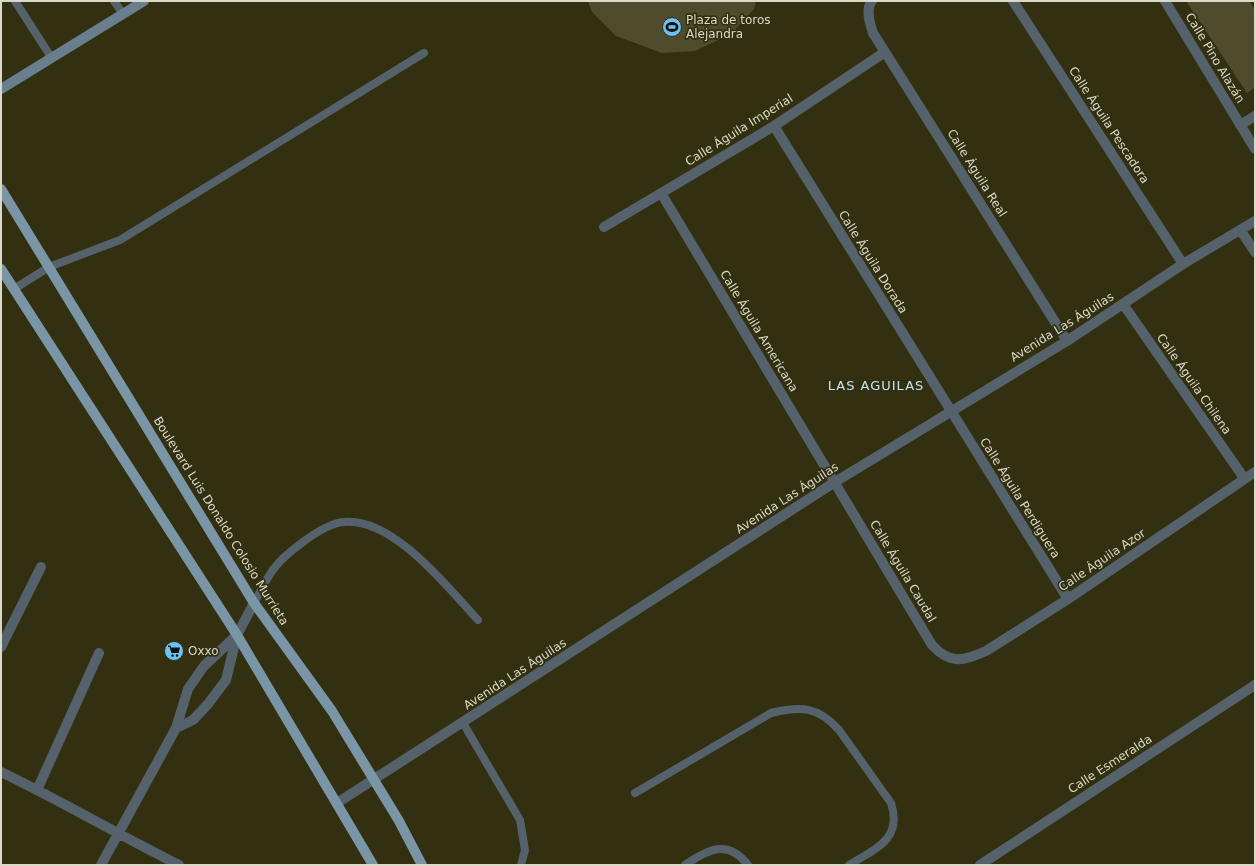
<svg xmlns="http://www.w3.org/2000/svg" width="1256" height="866" viewBox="0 0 1256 866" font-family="'DejaVu Sans',sans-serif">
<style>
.green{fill:#4e4c2d}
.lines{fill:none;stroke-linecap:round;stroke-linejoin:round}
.lane{stroke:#55626b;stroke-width:8}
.street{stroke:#55626b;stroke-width:10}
.secondary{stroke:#6a7f8d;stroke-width:10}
.primary{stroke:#7a95a6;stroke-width:10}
.labels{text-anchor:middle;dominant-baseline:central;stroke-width:3.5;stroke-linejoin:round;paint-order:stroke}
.poi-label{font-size:12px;fill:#d9d9c7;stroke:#323011;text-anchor:start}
.street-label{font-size:12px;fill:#d9d9c7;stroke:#323011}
.neighbourhood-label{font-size:13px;letter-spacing:1px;fill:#c5e3f5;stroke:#323011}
</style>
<rect width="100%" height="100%" fill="#323011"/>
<!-- green -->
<path class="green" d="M588 1H756L754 9 731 34 695 51 662 53 616 36 592 12Z
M1186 1H1249L1255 10V87L1247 93Z"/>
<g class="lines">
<!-- lane -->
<path class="lane" d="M15 1 51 57
M114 1 123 14
M14 289 49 267 120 240 424 53
M254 603C261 591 267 576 276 566 284 556 294 549 303 542 315 533 330 523 344 522 393 517 448 588 478 620
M463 723 520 820 525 850 521 865
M635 793 771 713C800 706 818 706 839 730L891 803C903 839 875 849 849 865
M685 865C708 849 728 839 748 865"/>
<!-- street -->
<path class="street" d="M872 1C865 9 870 24 873 33L1067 341
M1013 1 1183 264
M1165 1 1255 149
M1240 125 1255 116
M774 126 1068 599
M661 193 932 645C950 665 964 661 986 651L1068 599 1255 472
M604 227 774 126 885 52
M1241 231 1255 252
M1123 304 1244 478
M1 647 41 567
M176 728 193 720 208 704 226 680 237 635 254 603
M1 772C61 801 119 835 179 865
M37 790 99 653
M337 803 835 482 1067 341 1183 264 1255 221
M101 865 176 728 188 689 204 666 237 635
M980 865 1255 685"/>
<!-- secondary -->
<path class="secondary" d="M1 89 144 1"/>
<!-- primary -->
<path class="primary" d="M1 189 254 603 332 711 399 821 422 865
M1 269 237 635 373 865"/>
</g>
<!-- icons -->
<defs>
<g id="stadium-disc" transform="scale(1)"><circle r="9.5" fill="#6dc2f3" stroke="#323011"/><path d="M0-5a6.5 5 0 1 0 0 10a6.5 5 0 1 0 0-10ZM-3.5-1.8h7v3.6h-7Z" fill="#111"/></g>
<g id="supermarket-disc" transform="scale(1)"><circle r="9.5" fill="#6dc2f3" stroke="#323011"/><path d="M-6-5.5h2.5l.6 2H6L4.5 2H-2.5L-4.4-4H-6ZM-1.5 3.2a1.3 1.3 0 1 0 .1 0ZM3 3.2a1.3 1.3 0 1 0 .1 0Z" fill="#111"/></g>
</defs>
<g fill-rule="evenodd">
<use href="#stadium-disc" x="672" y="27"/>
<use href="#supermarket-disc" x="174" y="651"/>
</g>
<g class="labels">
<!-- poi labels -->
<g class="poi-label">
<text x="686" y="20">Plaza de toros<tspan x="686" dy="14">Alejandra</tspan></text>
<text x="188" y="651">Oxxo</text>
</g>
<!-- street labels -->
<g class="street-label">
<text transform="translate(1215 58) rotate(59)">Calle Pino Alazán</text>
<text transform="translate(1109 125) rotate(57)">Calle Águila Pescadora</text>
<text transform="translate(739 130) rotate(-32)">Calle Águila Imperial</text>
<text transform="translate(977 173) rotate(58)">Calle Águila Real</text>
<text transform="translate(873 262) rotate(58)">Calle Águila Dorada</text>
<text transform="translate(1062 327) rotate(-32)">Avenida Las Águilas</text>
<text transform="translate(759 331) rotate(59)">Calle Águila Americana</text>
<text transform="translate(1194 384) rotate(55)">Calle Águila Chilena</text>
<text transform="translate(787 498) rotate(-33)">Avenida Las Águilas</text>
<text transform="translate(1020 498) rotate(58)">Calle Águila Perdiguera</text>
<text transform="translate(221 521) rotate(58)">Boulevard Luis Donaldo Colosio Murrieta</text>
<text transform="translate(1102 560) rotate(-34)">Calle Águila Azor</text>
<text transform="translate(903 571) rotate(59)">Calle Águila Caudal</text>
<text transform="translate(515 674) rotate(-33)">Avenida Las Águilas</text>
<text transform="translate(1110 764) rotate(-33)">Calle Esmeralda</text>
</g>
<!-- neighbourhood labels -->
<g class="neighbourhood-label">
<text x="876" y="385">LAS AGUILAS</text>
</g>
</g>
<!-- border -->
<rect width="1256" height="866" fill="none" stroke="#d9d9c7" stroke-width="4"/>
</svg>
